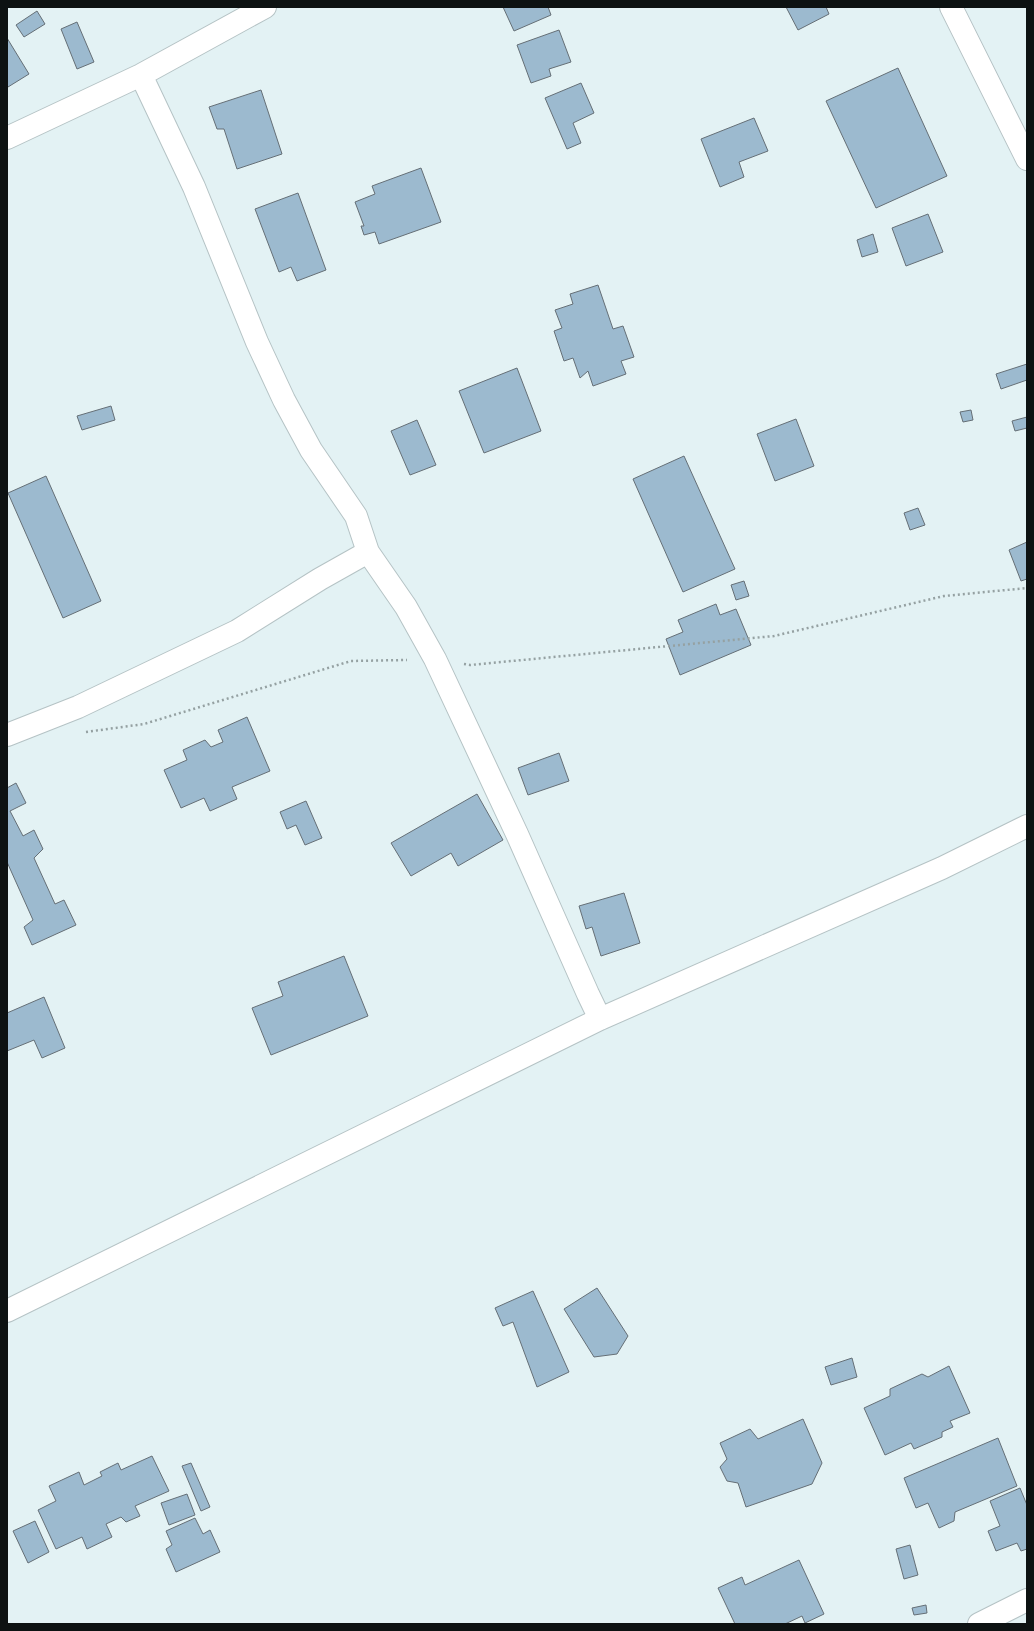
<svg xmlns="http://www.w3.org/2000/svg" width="1034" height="1631" viewBox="0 0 1034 1631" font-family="'Roboto Serif',serif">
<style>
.building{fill:#9cbacf;stroke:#656f76}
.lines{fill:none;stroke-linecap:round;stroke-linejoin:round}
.minor-casing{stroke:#b5c3c5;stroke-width:24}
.path{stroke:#95a1a2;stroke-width:2.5;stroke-dasharray:2 3;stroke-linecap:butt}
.minor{stroke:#fff;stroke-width:22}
</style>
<rect width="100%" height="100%" fill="#e3f2f4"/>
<!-- building -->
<path class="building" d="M503 7H548L551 15 514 31Z
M786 7H826L829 14 798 30Z
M37 11 45 24 24 37 16 25Z
M77 22 94 62 77 69 61 29Z
M559 30 571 62 549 69 551 76 531 83 517 45Z
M7 38 29 74 8 87 7 85Z
M898 68 947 176 876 208 826 101Z
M581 83 594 113 573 123 581 143 567 149 545 98Z
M261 90 282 154 237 169 224 129H217L209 107Z
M754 118 768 151 739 162 744 177 720 187 701 139Z
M421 168 441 222 379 244 375 232 364 235 361 226H364L355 202 375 194 372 186Z
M298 193 326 270 297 281 291 267 279 272 255 209Z
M928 214 943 252 906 266 892 228Z
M873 234 878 252 862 257 857 240Z
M598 285 613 329 623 326 634 357 621 361 626 374 593 386 588 371 580 378 573 358 564 361 554 331 562 328 555 310 573 304 570 294Z
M1027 364V380L1001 389 996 374Z
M517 368 541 431 484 453 459 391Z
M111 406 115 420 82 430 77 416Z
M971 410 973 420 963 422 960 412Z
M1027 417V428L1015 431 1012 421Z
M796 419 814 466 775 481 757 434Z
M417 420 436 465 410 475 391 431Z
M684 456 735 569 683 592 633 479Z
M46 476 101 601 63 618 8 493Z
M918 508 925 525 910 530 904 513Z
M1027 542V579L1021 581 1009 550Z
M744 581 749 596 736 600 731 585Z
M716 604 720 615 736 609 751 645 680 675 666 639 683 632 678 620Z
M247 717 270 771 232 787 237 799 210 811 204 798 181 808 164 770 187 760 183 750 205 740 211 747 223 742 218 730Z
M559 753 569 781 528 795 518 768Z
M16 783 26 803 10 811 23 836 34 830 43 849 34 858 55 904 64 900 76 925 32 945 24 927 33 920 7 862V788Z
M477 794 503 840 458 866 451 853 411 876 391 843Z
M306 801 322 838 305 845 296 825 287 829 280 812Z
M624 893 640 943 601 956 592 927 586 929 579 906Z
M344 956 368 1016 271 1055 252 1008 283 996 278 982Z
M44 997 65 1048 42 1058 34 1040 7 1051V1013Z
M597 1288 628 1336 617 1354 594 1357 564 1309Z
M533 1291 569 1372 537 1387 513 1322 503 1326 495 1308Z
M852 1358 857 1377 831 1385 825 1367Z
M949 1366 970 1413 950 1421 953 1427 942 1432V1437L914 1449 911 1443 885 1455 864 1408 890 1396V1389L922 1374 928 1377Z
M803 1419 822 1463 812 1484 746 1507 738 1483 727 1481 720 1467 727 1459 720 1443 750 1429 758 1439Z
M998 1438 1017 1486 955 1512 954 1521 939 1528 928 1503 916 1508 904 1478Z
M152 1456 169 1491 135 1506 140 1516 126 1522 121 1517 106 1524 112 1537 87 1549 82 1537 56 1549 38 1510 56 1501 49 1486 79 1472 84 1485 102 1476 100 1472 118 1463 121 1470Z
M191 1463 210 1507 201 1511 182 1466Z
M1020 1488 1027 1505V1549L1021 1551 1017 1543 996 1551 988 1531 1000 1526 990 1501Z
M187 1494 195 1515 169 1525 161 1503Z
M195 1518 203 1534 210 1530 220 1552 176 1572 166 1549 172 1545 166 1531Z
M35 1521 49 1552 28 1563 13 1531Z
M910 1545 918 1575 904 1579 896 1549Z
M799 1560 824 1614 805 1623 802 1616 785 1624H735L718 1588 742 1577 745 1585Z
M926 1605 927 1613 914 1615 912 1608Z"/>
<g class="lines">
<!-- minor casing -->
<g class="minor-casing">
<path id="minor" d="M951 7 1027 159
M141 75 194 187 257 342 284 400 311 450 356 516 368 552 406 607 435 659 517 834 588 994 600 1019
M7 138 141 75 265 7
M7 735 78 707 237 631 320 579 368 552
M7 1311 600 1019 942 868 1027 826
M979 1624 1027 1600"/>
</g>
<!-- path -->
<path class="path" d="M464 664 470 665 774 636 944 596 1027 588
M86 732 144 724 351 661 407 660"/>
<!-- minor -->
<use href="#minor" class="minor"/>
</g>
<!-- border -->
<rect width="1034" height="1631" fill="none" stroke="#0d1212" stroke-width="16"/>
</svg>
